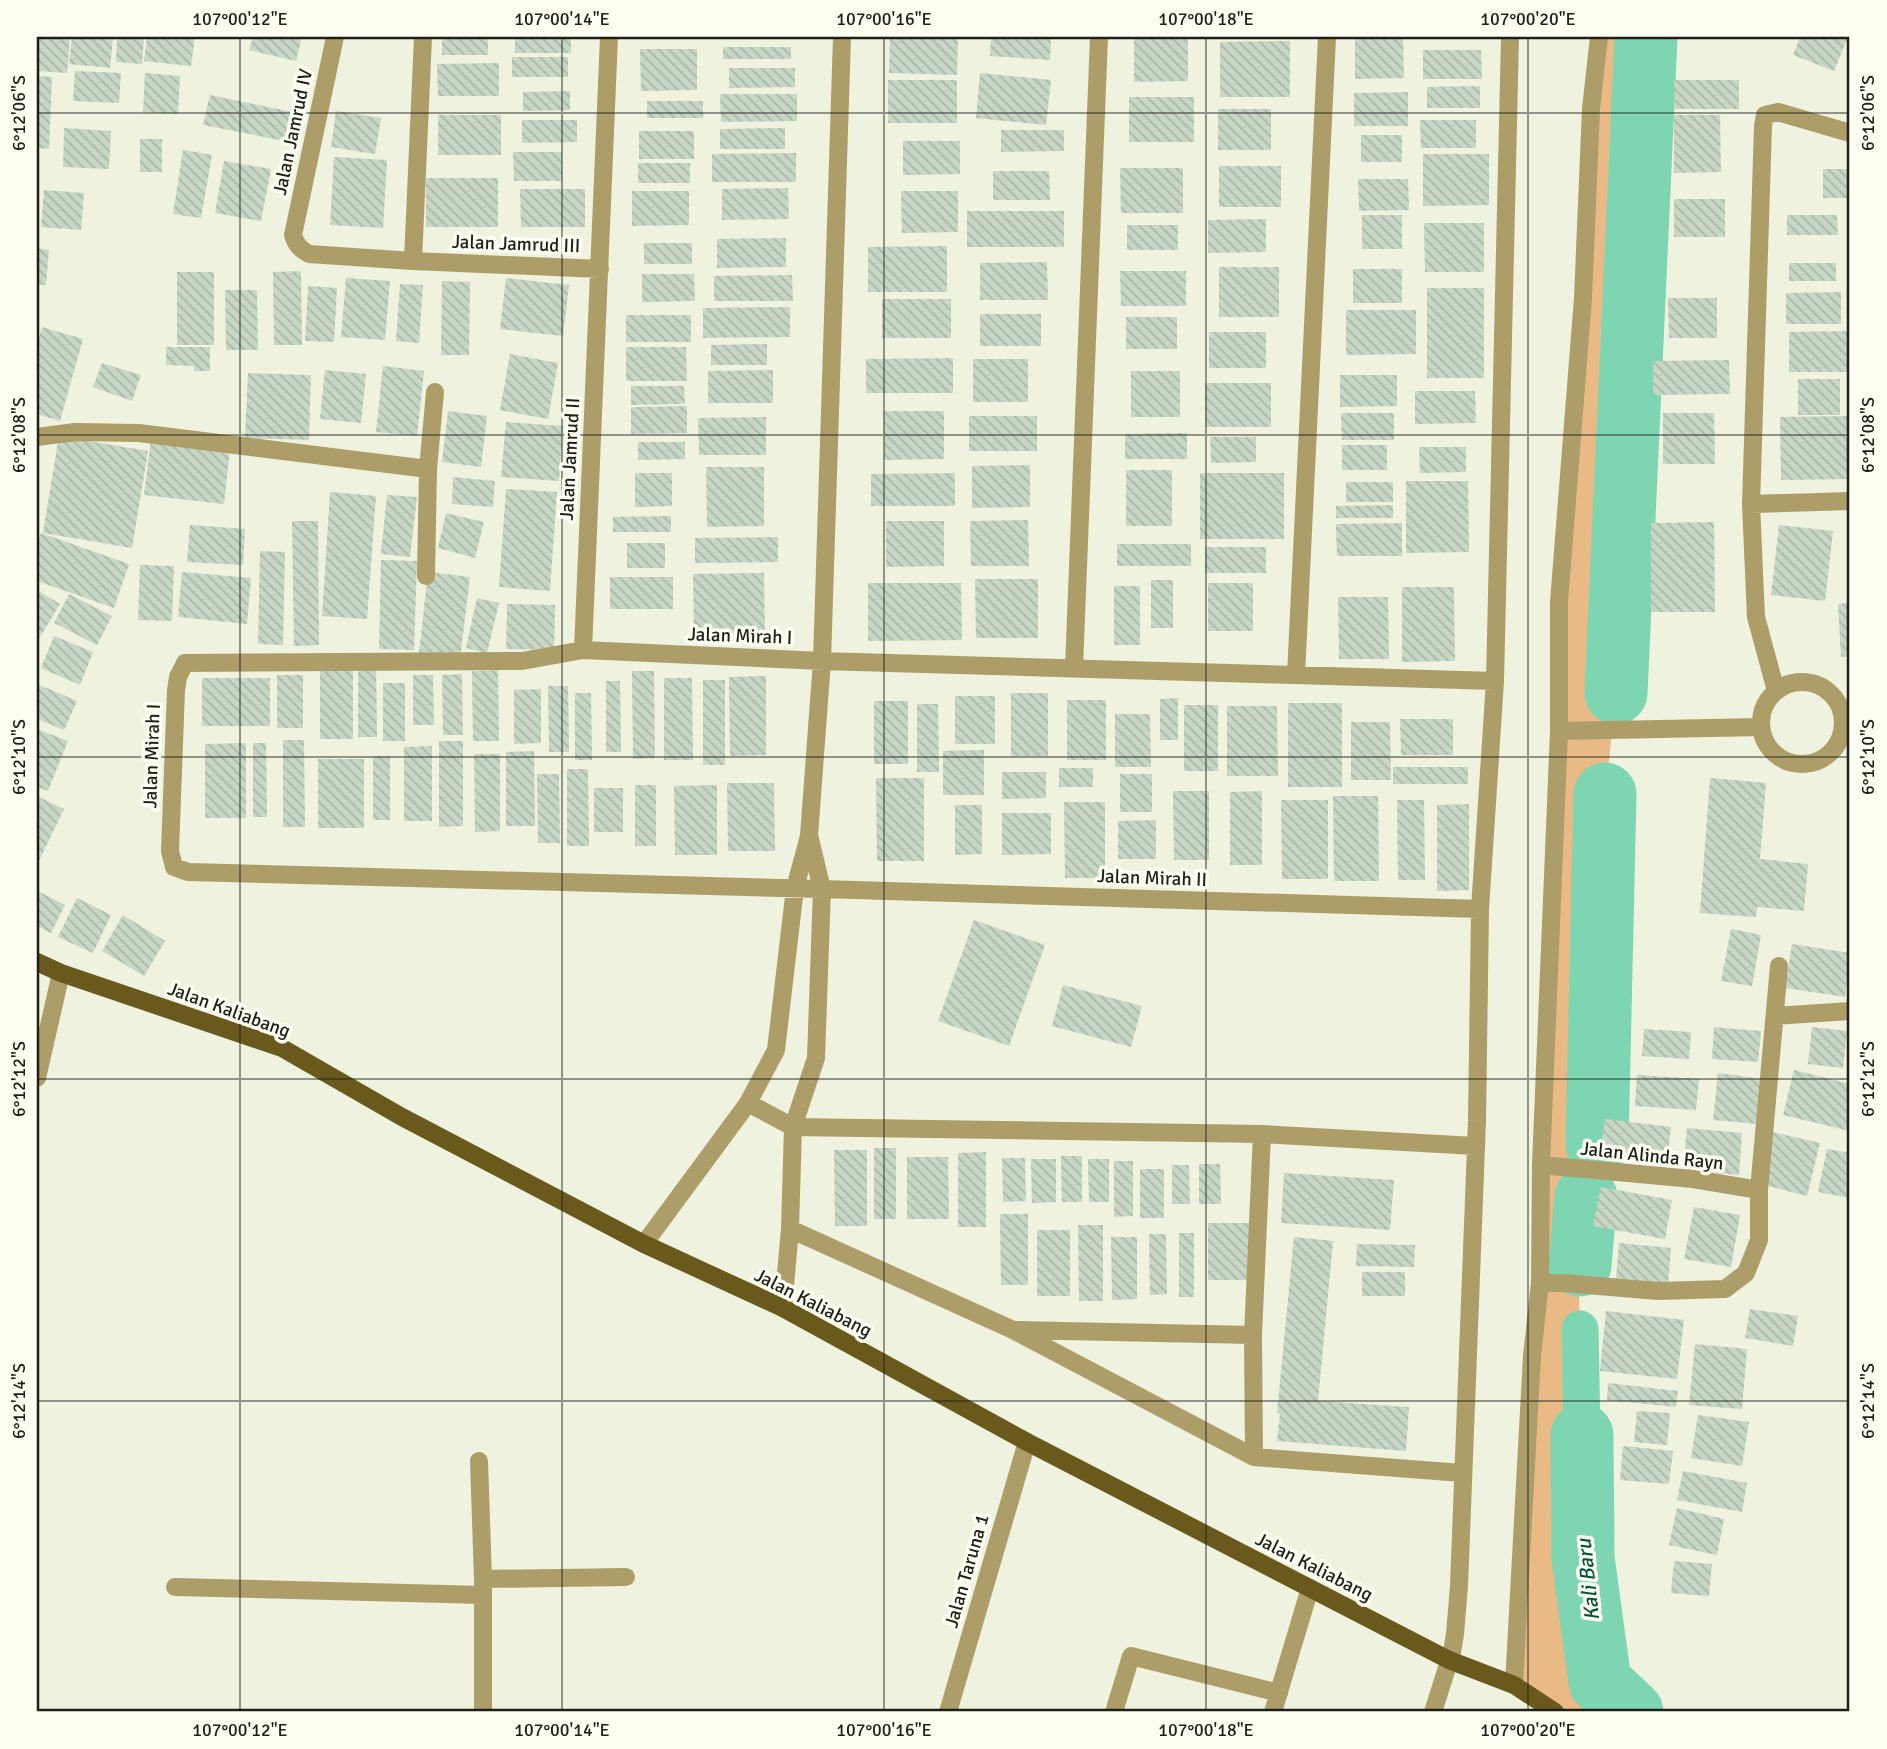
<svg xmlns="http://www.w3.org/2000/svg" width="1887" height="1749" viewBox="0 0 1887 1749" font-family="Signika,sans-serif">
<style>
.green{fill:#e9ba85}
.lines{fill:none;stroke-linecap:round;stroke-linejoin:round}
.canal{stroke:#7ed5b1;stroke-width:37}
.river{stroke:#7ed5b1;stroke-width:63}
.building{fill:url(#building-back-hatch)}
.minor{stroke:#ac9d69;stroke-width:18}
.major{stroke:#6a591d;stroke-width:18}
.ticks{fill:none;stroke:#1d1f18;stroke-width:2;stroke-opacity:0.45}
.labels{text-anchor:middle;dominant-baseline:central;stroke-width:7;stroke-linejoin:round;paint-order:stroke}
.street-label{font-size:19px;fill:#1d1f18;stroke:#fcfff2}
.water-label{font-size:21px;font-style:italic;fill:#08523b;stroke:#fcfff2}
.neatline{fill:none;stroke:#1d1f18;stroke-width:2.5}
.ticks-label{font-size:18px;text-anchor:middle;fill:#1d1f18}
</style>
<defs>
<pattern id="building-back-hatch" width="6" height="6" patternUnits="userSpaceOnUse" patternTransform="scale(1.75)"><rect width="6" height="6" fill="#c7d6c5"/><path d="M-1 5l2 2M0 0l6 6M5-1l2 2" fill="none" stroke="#aab7a8"/></pattern>
</defs>
<rect width="100%" height="100%" fill="#eef2de"/>
<!-- green -->
<path class="green" d="M1599 37H1646L1616 693 1605 799 1597 1145 1586 1197 1579 1284 1583 1558 1600 1682 1632 1712H1555L1514 1685 1559 731Z"/>
<g class="lines">
<!-- canal -->
<path class="canal" d="M1580 1329 1582 1435"/>
<!-- river -->
<path class="river" d="M1616 693 1646 37
M1597 1145 1605 794
M1580 1265 1586 1197
M1582 1435 1583 1558 1600 1682 1632 1712"/>
</g>
<!-- building -->
<path class="building" d="M37 37H70L67 73 37 71Z
M72 37H113L110 68 69 64Z
M117 37H144L142 64 116 62Z
M147 37H195L191 66 144 61Z
M253 37H302L296 61 249 50Z
M442 37H488V55H442Z
M515 37H571V53H515Z
M890 37H958L957 75 889 73Z
M991 37H1051L1050 60 990 56Z
M1134 37H1188V81L1134 82Z
M1800 37H1848L1834 71 1793 55Z
M1355 39H1403L1404 78 1355 79Z
M1290 41V97H1220V42Z
M723 47H791V59H723Z
M640 49H697V90L641 91Z
M1423 50H1481L1482 79H1423Z
M512 57H568V77H512Z
M499 63V96H438L437 64Z
M729 68H795V87L729 88Z
M75 71 121 73 119 103 73 101Z
M145 73 180 76 178 114 143 112Z
M980 73 1051 80 1046 125 976 118Z
M37 76 52 77 49 149 37 148Z
M888 80H957V123H888Z
M1674 80H1739V109H1675Z
M1480 86V108H1427V87Z
M570 91V110L523 111V92Z
M1408 92V126H1354V93Z
M720 94H797V121L721 122Z
M210 95 297 113 290 142 203 125Z
M1129 97H1194V142H1129Z
M647 101H703V118H647Z
M1218 109H1271V150H1218Z
M336 111 381 118 375 154 331 147Z
M438 115H501V155H438Z
M1674 115H1720L1721 172 1674 173Z
M522 120H577V142L522 143Z
M1420 120H1476V148H1421Z
M64 128 111 131 109 169 63 167Z
M785 128V149H720V129Z
M1001 130H1064V151L1001 152Z
M639 131H694V159H639Z
M1361 135H1402V162H1361Z
M140 139H162V172H140Z
M903 141H960V174L903 175Z
M183 150 212 155 201 218 173 214Z
M513 152H562V181H514Z
M796 153V182H712V154Z
M1423 154H1489V205L1423 206Z
M334 157 387 160 383 228 330 225Z
M224 161 271 169 261 221 215 213Z
M638 163H690V183H638Z
M1219 166H1281V207H1219Z
M1120 168H1183V213H1121Z
M1823 169H1850V198H1823Z
M993 171H1049L1050 200H993Z
M426 178H498V227H426Z
M1358 179H1408L1409 210 1359 211Z
M788 188 789 219 722 220V189Z
M520 189H585V227H521Z
M44 190 84 193 81 230 41 227Z
M632 191H689V225L632 226Z
M901 191H958V232L902 233Z
M1674 199H1725V237H1674Z
M967 211H1064V247H967Z
M1362 215H1402V249H1362Z
M1787 215H1837L1838 235H1787Z
M1266 219V252L1208 253V220Z
M1424 223H1484V272H1425Z
M1127 225H1178V250H1127Z
M786 238V267L717 268V239Z
M644 243H692V264H644Z
M947 246V292H868V247Z
M37 248 49 250 46 285H37Z
M1047 262 1048 300H980V263Z
M1789 263H1836V281H1789Z
M1219 267H1279V317H1219Z
M1353 269H1402V303H1353Z
M301 271 302 345H274L273 272Z
M1120 271H1186V306H1121Z
M177 272H214V345H177Z
M642 274H694L695 301 642 302Z
M792 275 793 301H714V276Z
M346 278 390 281 385 340 341 337Z
M506 278 569 285 563 336 500 329Z
M442 281 470 282 469 355H441Z
M400 284 423 285 419 343 396 341Z
M308 286 337 288 334 342 305 341Z
M1427 288H1484V378H1427Z
M225 290H257L258 350H226Z
M1841 292V324H1786V293Z
M1668 298H1717V338H1669Z
M882 299H951V338H882Z
M790 307V337L703 338V308Z
M1346 310H1416V354L1346 355Z
M980 314H1041V346H980Z
M626 315H691V342H626Z
M1126 317H1177V349H1126Z
M42 327 83 339 60 421 37 414V344Z
M1850 331V372H1789V332Z
M1209 332H1266V368H1209Z
M767 344V365H711V345Z
M166 347H210V371H194V366L166 365Z
M626 347H686L687 381H626Z
M510 354 558 363 548 419 500 410Z
M953 358V393H866V359Z
M973 359H1028V402H973Z
M1729 360 1730 394 1653 395V361Z
M102 363 141 375 132 401 93 387Z
M383 366 424 371 417 436 376 432Z
M325 370 366 374 361 423 320 419Z
M773 370V403H708V371Z
M1131 371H1180V417H1131Z
M248 373 311 375 309 440 245 438Z
M1340 375H1397V406L1340 407Z
M1798 379H1840V415H1798Z
M1205 383H1271V427H1205Z
M631 386H684L685 404 631 405Z
M1415 391H1475L1476 423 1415 424Z
M687 406V433L631 434V407Z
M448 411 487 416 481 467 442 462Z
M884 411H944V459L884 460Z
M1341 413H1394V440H1342Z
M1663 413H1714L1715 464H1663Z
M969 416H1037V451H969Z
M1850 416V479L1781 480 1780 417Z
M766 417V455H699L698 418Z
M506 422 563 426 559 481 501 477Z
M1187 433V459H1125V434Z
M59 436 148 451 132 548 43 533Z
M1210 437H1256V462L1211 463Z
M151 440 230 449 224 504 144 495Z
M638 442H685V459L638 460Z
M1342 445H1387V470H1342Z
M1419 447H1466V472L1420 473Z
M1030 465V507L972 508V466Z
M706 467H764V526L707 527Z
M1126 470H1172V526H1126Z
M635 473H672V506L635 507Z
M955 473V506H871V474Z
M1200 473H1284V539H1200Z
M453 477 495 481 493 507 452 504Z
M1406 481H1468L1469 552 1406 553Z
M1346 482H1393V502H1346Z
M506 489 557 492 550 591 499 587Z
M330 492 376 496 367 619 322 616Z
M387 495 417 497 410 557 381 554Z
M1393 505V518H1336V506Z
M446 513 484 522 475 558 438 548Z
M671 516V532H613V517Z
M1028 520 1029 566H971L970 521Z
M292 521H318L319 645 294 646Z
M886 521H944V566L886 567Z
M1714 522 1715 612H1651V523Z
M1402 523V556H1337L1336 524Z
M190 525 245 529 243 565 187 562Z
M1779 525 1833 531 1825 601 1771 595Z
M41 533 129 564 114 608 37 581V543Z
M778 537V562L695 563V538Z
M627 543H665V568H627Z
M1117 544H1191V566H1117Z
M1205 547H1266V573H1205Z
M260 551 285 552 283 645 258 644Z
M381 560 417 561 414 650 379 649Z
M140 565 174 566 172 621 138 620Z
M182 572 251 578 247 624 178 617Z
M428 572 470 577 460 659 419 653Z
M764 573 765 636H694L693 574Z
M610 577H673V609H610Z
M975 579H1038V638H976Z
M1151 580H1173V628H1151Z
M868 583H961L962 640 868 641Z
M1208 583H1253V631H1208Z
M1114 586H1140V645H1114Z
M1402 587H1454L1455 661 1402 662Z
M37 590 60 604 37 642Z
M69 594 112 616 97 645 54 623Z
M1338 597H1388L1389 659H1339Z
M477 598 499 603 487 653 466 648Z
M1850 603V656L1841 657 1838 604Z
M507 604 555 605 554 650 506 649Z
M54 636 93 652 80 685 41 668Z
M358 667H376L377 737H358Z
M320 668H353V739H320Z
M498 670 499 741H473L472 671Z
M632 671H654L655 758 633 759Z
M462 674 463 735H443L442 675Z
M277 675H303V728H277Z
M413 675H433L434 725H413Z
M766 676V755L730 756 729 677Z
M202 678H270V726H202Z
M664 678H692L693 760H664Z
M703 680H725V765H703Z
M606 681H620L621 752H606Z
M383 683H405V741H383Z
M37 684 77 701 64 730 37 719Z
M548 686H568L569 752H549Z
M541 689V743L514 744V690Z
M575 693H591L592 760H575Z
M1011 693H1048V756H1011Z
M955 696H995V744H955Z
M1178 698V740H1160V699Z
M1067 700H1106V760H1067Z
M874 701H908V764H874Z
M1288 703H1342V787H1288Z
M917 704H938L939 772H917Z
M1184 705H1218V771H1184Z
M1227 706H1277L1278 776H1227Z
M1115 714H1150L1151 767H1115Z
M1400 719H1453V755H1401Z
M1351 722H1390L1391 780H1351Z
M37 729 68 741 48 791 37 787Z
M283 740H304L305 827H283Z
M439 741H463V826L439 827Z
M246 743V818H205V744Z
M253 743H266L267 817H253Z
M432 746V821H404V747Z
M984 750V795H943V751Z
M534 751 535 826H506V752Z
M474 754H500V831L475 832Z
M373 756H390V820H373Z
M318 759H364V828H318Z
M1393 767H1468V784H1393Z
M1059 768H1093V787H1059Z
M567 769H588L589 846H567Z
M1002 772H1046V798L1002 799Z
M537 774H559L560 843H538Z
M1120 774H1152V812H1120Z
M876 778H924V861H877Z
M1710 778 1766 783 1760 859 1808 864 1804 911 1757 907 1756 917 1700 913Z
M727 783H774L775 851H728Z
M635 785H656V846H635Z
M717 785V855H675L674 786Z
M594 788H623V832H594Z
M1173 791H1209V860H1174Z
M1262 791V865H1230V792Z
M37 796 64 809 37 865Z
M1333 796H1378L1379 881H1334Z
M1281 800H1328V879H1282Z
M1397 800H1424L1425 880H1398Z
M1064 802H1105V878H1065Z
M1469 804V890L1437 891V805Z
M955 805H982V854L955 855Z
M1002 813H1051V854L1002 855Z
M1156 820V859H1118V821Z
M38 891 65 905 51 933 37 926Z
M77 898 111 915 93 953 58 937Z
M123 915 165 941 144 976 102 951Z
M974 920 1045 945 1009 1046 938 1021Z
M1731 929 1761 935 1752 986 1721 981Z
M1792 944 1850 953 1845 997 1785 988Z
M1063 985 1142 1006 1131 1047 1052 1026Z
M1714 1027 1761 1031 1758 1062 1712 1059Z
M1812 1027 1847 1031 1843 1068 1808 1064Z
M1644 1029 1691 1032 1689 1059 1642 1056Z
M1794 1070 1850 1084V1131L1783 1115Z
M1718 1073 1763 1079 1757 1124 1713 1120Z
M1637 1075 1699 1079 1696 1110 1635 1106Z
M1605 1119 1671 1127 1667 1163 1600 1155Z
M1687 1128 1742 1133 1739 1175 1683 1170Z
M1773 1132 1820 1143 1807 1196 1760 1184Z
M874 1148H896V1219H874Z
M1827 1149 1850 1153V1198L1818 1192Z
M834 1150H867V1226H835Z
M986 1152V1227H958V1153Z
M1061 1156H1082V1202H1062Z
M907 1157H948L949 1219H907Z
M1002 1158H1025L1026 1201 1003 1202Z
M1031 1159H1056V1202L1032 1203Z
M1088 1159H1109V1202H1089Z
M1114 1161H1133V1216L1114 1217Z
M1199 1164H1220L1221 1204H1199Z
M1172 1165H1189L1190 1204H1172Z
M1140 1169H1164V1218H1140Z
M1284 1173 1394 1180 1390 1230 1281 1223Z
M1601 1187 1672 1200 1665 1239 1593 1226Z
M1694 1207 1740 1215 1731 1267 1684 1259Z
M1000 1214H1028V1285H1001Z
M1208 1223H1249L1250 1280H1208Z
M1078 1225H1103V1301H1079Z
M1037 1230H1070V1296H1037Z
M1179 1233H1194V1297H1179Z
M1149 1234H1166L1167 1294 1150 1295Z
M1111 1237H1137V1299L1112 1300Z
M1294 1237 1333 1241 1318 1401 1409 1407 1406 1451 1277 1441 1280 1414 1277 1413Z
M1619 1243 1671 1248 1668 1284 1616 1279Z
M1357 1244 1415 1245 1414 1267 1356 1266Z
M1362 1272H1405V1296H1362Z
M1750 1309 1798 1316 1793 1346 1745 1338Z
M1606 1311 1684 1320 1677 1379 1600 1371Z
M1695 1344 1747 1349 1742 1409 1689 1405Z
M1608 1383 1678 1391 1676 1407 1607 1400Z
M1637 1411 1670 1413 1667 1445 1634 1442Z
M1698 1415 1749 1422 1742 1466 1691 1458Z
M1623 1446 1673 1451 1669 1484 1620 1480Z
M1683 1471 1747 1483 1742 1512 1677 1500Z
M1677 1508 1724 1519 1717 1555 1669 1545Z
M1674 1561 1712 1564 1709 1596 1671 1593Z"/>
<g class="lines">
<!-- minor -->
<path class="minor" d="M335 37 293 235C296 245 300 249 309 254L413 261 600 269
M1850 133 1778 112 1765 115 1763 126 1751 504 1850 501
M413 261 423 37
M37 437 75 432 139 433 428 469 435 392
M1751 504 1756 617 1776 691
M426 576 428 469
M583 650 609 37
M1074 668 1099 37
M1296 675 1327 37
M1761 723a41 41 0 1 1 82 0a41 41 0 1 1-82 0Z
M1559 731 1761 727
M1480 909 822 889 188 872 174 867 170 851 176 690 178 677 185 663 522 661 583 650 822 661 1495 681
M1775 1016 1850 1011
M37 1078 61 973
M748 1103 793 1127 1262 1134 1475 1146
M1541 1165 1693 1179 1759 1190
M790 1229 1011 1329 1254 1457 1462 1473
M644 1244 748 1103 776 1050 795 888 809 836 822 661 842 37
M1540 1283H1563L1658 1291 1725 1289 1746 1273 1759 1240V1190L1779 966
M783 1308 790 1229 793 1127 816 1058 822 889 810 839
M1015 1330 1253 1335
M1254 1457 1253 1335 1262 1134
M479 1461 483 1579V1712
M483 1579 626 1577
M175 1587 483 1595
M1514 1685 1532 1356 1540 1283 1541 1165 1559 731V602L1583 298 1591 109 1599 37
M948 1712 1027 1442
M1114 1712 1131 1656 1279 1693
M1273 1712 1310 1588
M1433 1712 1452 1652 1455 1634 1459 1586 1477 1121 1480 909 1495 681 1510 37"/>
<!-- major -->
<path class="major" d="M37 962 61 973 282 1048 402 1117 644 1244 783 1308 1027 1442 1449 1660 1514 1685 1555 1712"/>
</g>
<!-- ticks -->
<path class="ticks" d="M240 37V1712M562 37V1712M884 37V1712M1206 37V1712M1528 37V1712M1850 37V1712M37 113H1850M37 435H1850M37 757H1850M37 1079H1850M37 1401H1850"/>
<g class="labels">
<!-- street labels -->
<g class="street-label">
<text transform="translate(293 132) rotate(-78)">Jalan Jamrud IV</text>
<text transform="translate(516 244) rotate(2)">Jalan Jamrud III</text>
<text transform="translate(570 459) rotate(-87)">Jalan Jamrud II</text>
<text transform="translate(740 636) rotate(2)">Jalan Mirah I</text>
<text transform="translate(152 756) rotate(-88)">Jalan Mirah I</text>
<text transform="translate(1152 878) rotate(2)">Jalan Mirah II</text>
<text transform="translate(229 1010) rotate(20)">Jalan Kaliabang</text>
<text transform="translate(1652 1156) rotate(6)">Jalan Alinda Rayn</text>
<text transform="translate(813 1303) rotate(27)">Jalan Kaliabang</text>
<text transform="translate(1314 1567) rotate(27)">Jalan Kaliabang</text>
<text transform="translate(967 1571) rotate(-74)">Jalan Taruna 1</text>
</g>
<!-- water labels -->
<g class="water-label">
<text transform="translate(1588 1580) rotate(-96)">Kali Baru</text>
</g>
</g>
<!-- border -->
<rect width="1887" height="1749" fill="none" stroke="#fcfff2" stroke-width="77"/>
<rect x="38" y="38" width="1810" height="1672" class="neatline"/>
<g class="ticks-label">
<text x="240" y="25">107°00'12"E</text>
<text x="562" y="25">107°00'14"E</text>
<text x="884" y="25">107°00'16"E</text>
<text x="1206" y="25">107°00'18"E</text>
<text x="1528" y="25">107°00'20"E</text>
<text transform="translate(19 113) rotate(-90)" y="6">6°12'06"S</text>
<text transform="translate(1868 113) rotate(-90)" y="6">6°12'06"S</text>
<text transform="translate(19 435) rotate(-90)" y="6">6°12'08"S</text>
<text transform="translate(1868 435) rotate(-90)" y="6">6°12'08"S</text>
<text transform="translate(19 757) rotate(-90)" y="6">6°12'10"S</text>
<text transform="translate(1868 757) rotate(-90)" y="6">6°12'10"S</text>
<text transform="translate(19 1079) rotate(-90)" y="6">6°12'12"S</text>
<text transform="translate(1868 1079) rotate(-90)" y="6">6°12'12"S</text>
<text transform="translate(19 1401) rotate(-90)" y="6">6°12'14"S</text>
<text transform="translate(1868 1401) rotate(-90)" y="6">6°12'14"S</text>
<text x="240" y="1736">107°00'12"E</text>
<text x="562" y="1736">107°00'14"E</text>
<text x="884" y="1736">107°00'16"E</text>
<text x="1206" y="1736">107°00'18"E</text>
<text x="1528" y="1736">107°00'20"E</text>
</g>
</svg>
